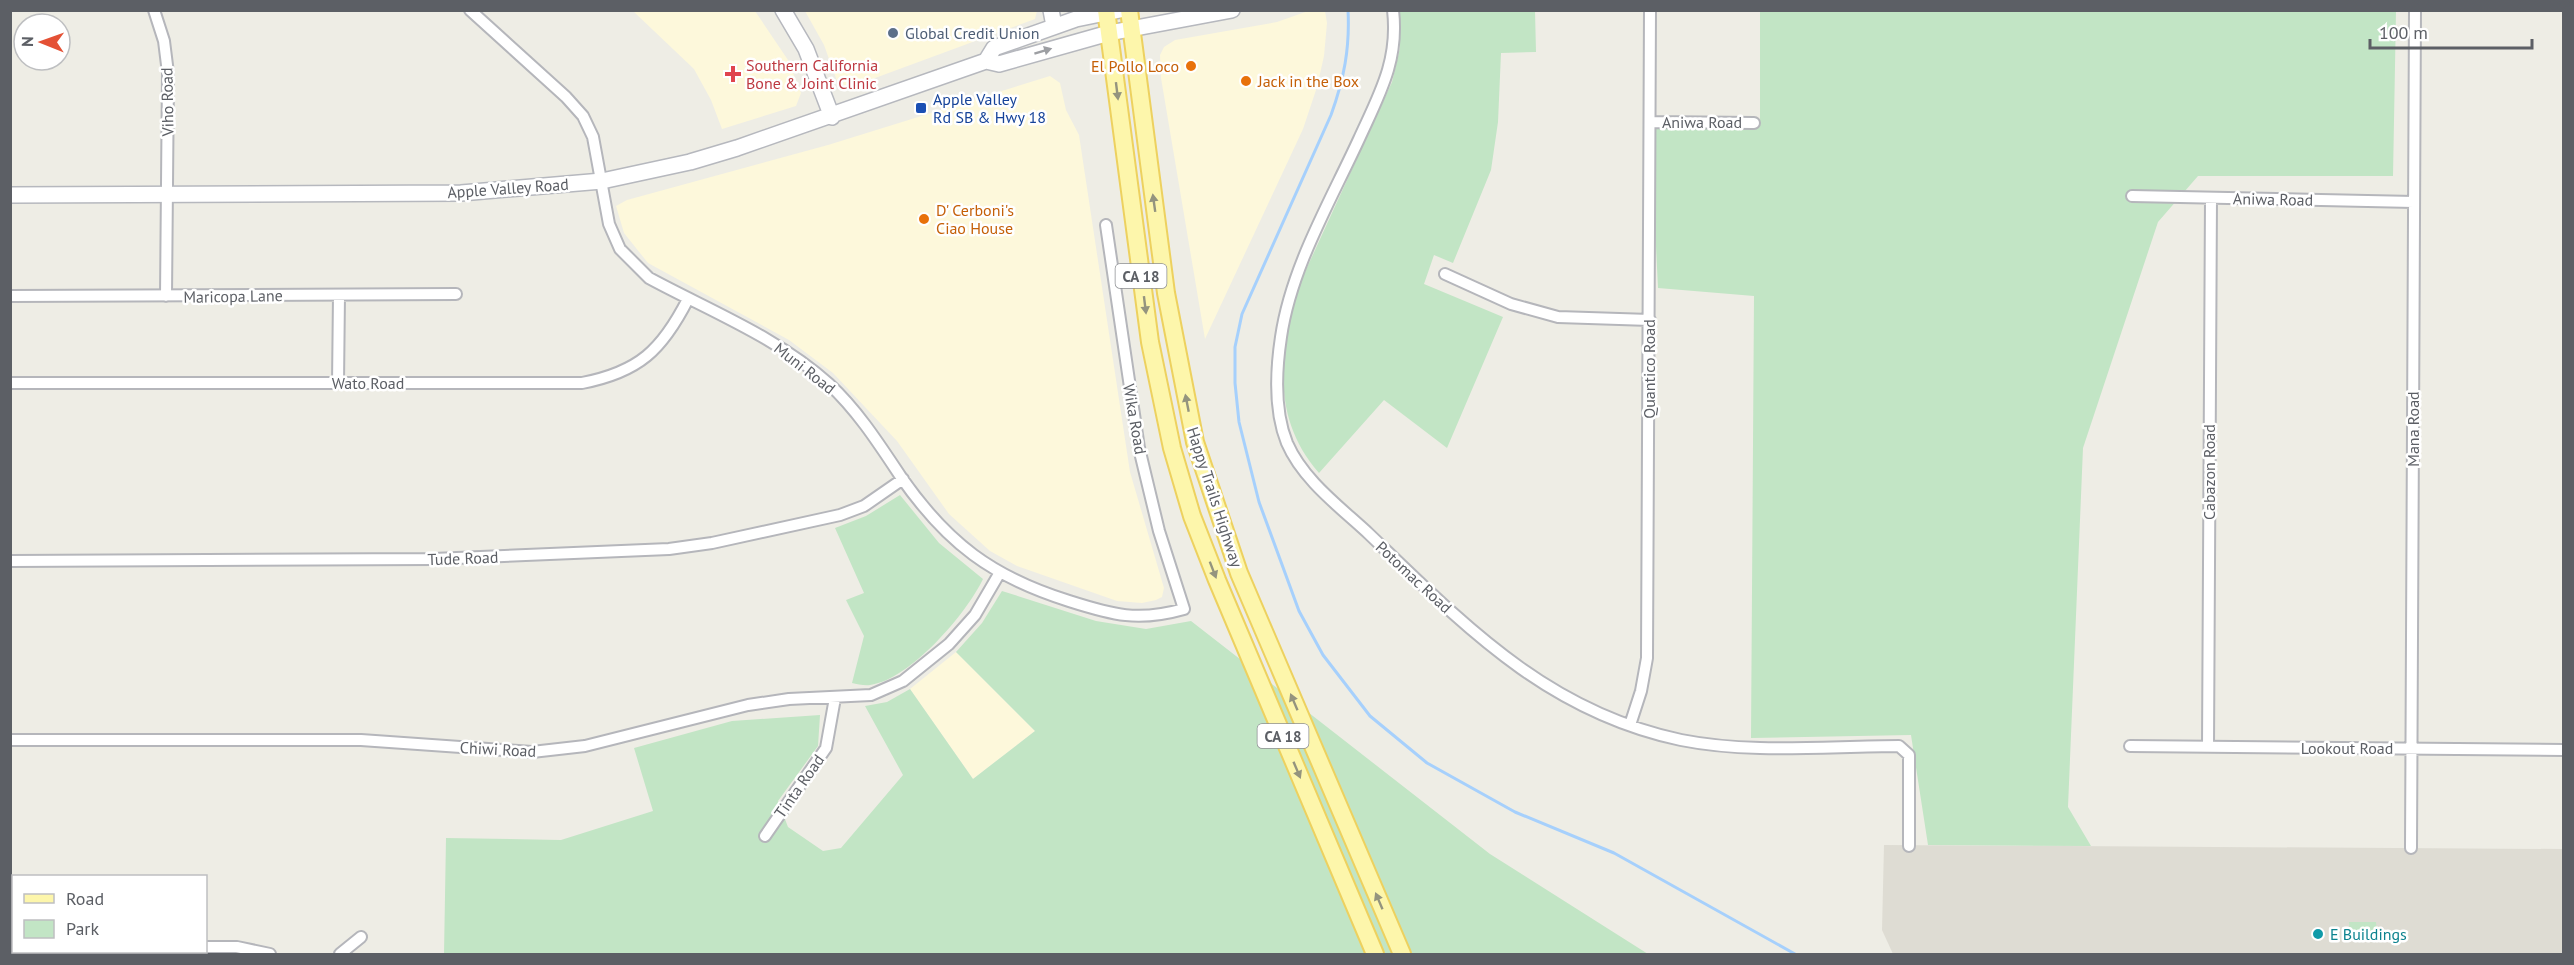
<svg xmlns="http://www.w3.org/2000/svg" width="2574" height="965" viewBox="0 0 2574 965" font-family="'PT Sans',sans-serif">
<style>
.commercial{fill:#fdf8db}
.education{fill:#dedcd3}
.green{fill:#c2e5c5}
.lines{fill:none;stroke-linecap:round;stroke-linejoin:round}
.stream{stroke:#a6d0fc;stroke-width:3}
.street-casing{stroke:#b5b6bb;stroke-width:14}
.secondary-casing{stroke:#b6b8be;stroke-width:18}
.primary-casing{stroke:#edd15f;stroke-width:20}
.street{stroke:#fff;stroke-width:10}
.secondary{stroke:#fff;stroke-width:15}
.primary{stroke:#fdf6ab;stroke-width:16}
.oneway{fill:#9d9fa3}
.oneway2{fill:#94947e}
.service-dot{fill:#5c6f8a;stroke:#fff;stroke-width:2}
.food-dot{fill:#e8710a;stroke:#fff;stroke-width:2}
.health-dot{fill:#e0444e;stroke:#fff;stroke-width:2}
.transit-dot{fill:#1a4fb4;stroke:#fff;stroke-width:2}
.culture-dot{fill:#0f9aa8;stroke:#fff;stroke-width:2}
.labels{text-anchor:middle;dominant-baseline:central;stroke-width:5;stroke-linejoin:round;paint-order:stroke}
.shield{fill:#fff;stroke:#8d8f93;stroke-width:1.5}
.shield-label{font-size:15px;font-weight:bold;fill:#5c5f65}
.service-label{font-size:16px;fill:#4e5e75;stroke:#fff;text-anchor:start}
.health-label{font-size:16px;fill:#be3a42;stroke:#fff;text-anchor:start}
.food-label{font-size:16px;fill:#c56008;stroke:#fff;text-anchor:start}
.transit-label{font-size:16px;fill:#164399;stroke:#fff;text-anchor:start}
.street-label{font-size:16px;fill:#5c5f65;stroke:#fff}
.culture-label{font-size:16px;fill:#0d838f;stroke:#fff;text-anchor:start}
</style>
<rect width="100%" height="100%" fill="#eeede5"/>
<!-- commercial -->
<path class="commercial" d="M1311 10 1325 11 1327 23 1324 56 1317 87 1303 129 1205 339 1161 78 1160 55 1164 47 1175 40 1277 22Z
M633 11H755L788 60 801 93 796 106 722 129 711 100 694 69Z
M805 11 1037 10V11L1035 19 848 88 837 81 824 45Z
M1050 76 1060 83 1066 110 1079 135 1130 472 1164 588 1162 597 1156 600 1142 603 1117 601 1017 566 990 551 949 514 897 441 833 373 789 340 648 263 624 233 616 206 627 200 828 145Z
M956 652 1035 731 973 779 910 689Z"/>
<!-- education -->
<path class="education" d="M1884 845 2563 849V954H1893L1882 930Z"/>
<!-- green -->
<path class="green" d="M1399 11H1535L1536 52 1501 53 1498 122 1491 170 1453 263 1434 255 1424 284 1503 317 1447 448 1384 400 1319 473C1270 417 1280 353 1299 285L1392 82 1400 48Z
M1760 11H2396L2393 176H2198L2158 222 2083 448 2068 807 2091 846 1928 845 1911 735 1751 738 1754 296 1658 288 1650 122H1760Z
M900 495 939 543 983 579C967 613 910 680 870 685 865 686 857 684 852 683L864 636 846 600 864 593 835 528 866 516Z
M1002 591 1096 621 1146 629 1191 621 1490 854 1648 954H444L446 838 561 840 653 811 634 748 732 721 820 715 818 746 778 801 788 827 823 851 841 848 903 775 865 706 887 702 910 689 973 779 1035 731 956 652 982 623Z
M2349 922H2376L2377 935H2374V940H2350Z"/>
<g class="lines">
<!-- stream -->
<path class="stream" d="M1348 10C1350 48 1344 79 1331 115L1242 314 1235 347V383L1239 422 1259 502 1299 611 1323 655 1370 716 1427 763 1515 812 1614 853 1795 954"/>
<!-- street casing -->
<g class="street-casing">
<path id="street" d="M154 10 164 41 168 73 166 296
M470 10 566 97 583 116 593 137 609 224 620 249 649 278C710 311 777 337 829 384 858 411 879 444 901 477 947 543 992 577 1069 601 1113 615 1138 622 1184 609L1159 531 1139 448 1106 225
M1393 10C1399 61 1379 95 1359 139 1330 202 1291 268 1281 337 1276 370 1274 411 1287 443 1303 480 1340 507 1369 534 1464 625 1547 712 1681 740 1751 754 1827 746 1899 746L1909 755V846
M1650 122 1754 123
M2132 196 2414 202
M1445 274 1511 304 1558 317 1650 320
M10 296 456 294
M10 383H582C639 372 662 350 688 299
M338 383 339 295
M10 561 433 559 669 549 712 543 840 515 864 506 903 479
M1630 725 1641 691 1647 658 1650 10
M10 740H361L532 752 585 746 748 705 789 699 871 695 903 681 949 644 975 615 999 574
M2130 746 2564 750
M2208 747 2211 198
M765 836 826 748 835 698
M2411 848 2415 10
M10 947H14
M206 947H237L270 954
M340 954 361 937"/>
</g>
<!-- secondary casing -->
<g class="secondary-casing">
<path id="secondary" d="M783 10 806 49 832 117
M1051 10 1054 26
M986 61 994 48 1076 19 1120 10
M10 195 461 193 602 181 690 162 737 148 986 61 999 64 1109 33 1232 10"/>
</g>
<!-- primary casing -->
<g class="primary-casing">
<path id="primary" d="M1106 10 1150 342 1172 448 1192 516 1217 580 1375 954
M1129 10 1166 293 1195 442 1239 573 1402 954"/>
</g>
<!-- street -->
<use href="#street" class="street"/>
<!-- secondary -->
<use href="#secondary" class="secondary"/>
<!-- primary -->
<use href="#primary" class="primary"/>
</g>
<!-- one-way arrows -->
<defs><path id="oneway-solid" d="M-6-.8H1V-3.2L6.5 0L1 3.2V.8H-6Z" transform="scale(1.5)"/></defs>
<use class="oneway" href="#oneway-solid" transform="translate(1043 51) rotate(-17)"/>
<g class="oneway2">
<use href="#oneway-solid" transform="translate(1117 91) rotate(83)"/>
<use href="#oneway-solid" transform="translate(1154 203) rotate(-98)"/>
<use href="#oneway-solid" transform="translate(1145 305) rotate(83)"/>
<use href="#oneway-solid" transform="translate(1187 403) rotate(-101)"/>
<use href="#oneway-solid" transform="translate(1213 570) rotate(69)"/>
<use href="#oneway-solid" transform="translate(1294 702) rotate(-113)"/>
<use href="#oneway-solid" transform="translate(1297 770) rotate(67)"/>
<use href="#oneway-solid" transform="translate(1379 901) rotate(-113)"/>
</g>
<!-- markers -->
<circle class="service-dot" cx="893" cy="33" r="6"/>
<g class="food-dot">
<circle cx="1191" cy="66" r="6"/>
<circle cx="1246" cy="81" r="6"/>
<circle cx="924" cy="219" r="6"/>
</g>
<path class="health-dot" d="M730 65h6v6h6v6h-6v6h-6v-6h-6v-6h6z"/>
<rect class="transit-dot" x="915" y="102" width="12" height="12" rx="3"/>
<circle class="culture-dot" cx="2318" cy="934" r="6"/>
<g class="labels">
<!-- shield labels -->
<g class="shield">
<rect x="1115.5" y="264" width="51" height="24" rx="4.5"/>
<rect x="1257.5" y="724" width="51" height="24" rx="4.5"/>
</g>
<g class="shield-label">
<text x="1141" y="276">CA 18</text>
<text x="1283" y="736">CA 18</text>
</g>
<!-- service labels -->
<g class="service-label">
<text x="905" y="33">Global Credit Union</text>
</g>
<!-- health labels -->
<g class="health-label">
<text x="746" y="65">Southern California<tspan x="746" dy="18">Bone &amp; Joint Clinic</tspan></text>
</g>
<!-- food labels -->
<g class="food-label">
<text x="1179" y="66" text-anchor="end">El Pollo Loco</text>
<text x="1258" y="81">Jack in the Box</text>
<text x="936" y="210">D' Cerboni's<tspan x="936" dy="18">Ciao House</tspan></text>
</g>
<!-- transit labels -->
<g class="transit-label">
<text x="933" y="99">Apple Valley<tspan x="933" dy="18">Rd SB &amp; Hwy 18</tspan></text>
</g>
<!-- street labels -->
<g class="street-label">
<text transform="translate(167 102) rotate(-91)">Viho Road</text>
<text x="1702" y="122">Aniwa Road</text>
<text transform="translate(508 188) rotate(-4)">Apple Valley Road</text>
<text transform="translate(2273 199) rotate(1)">Aniwa Road</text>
<text transform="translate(233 296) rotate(-1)">Maricopa Lane</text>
<text transform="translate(805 368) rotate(38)">Muni Road</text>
<text transform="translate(1649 369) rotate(-90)">Quantico Road</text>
<text x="368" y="383">Wato Road</text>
<text transform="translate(1135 419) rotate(80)">Wika Road</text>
<text transform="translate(2413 429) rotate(-90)">Mana Road</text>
<text transform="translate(2209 472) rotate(-90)">Cabazon Road</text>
<text transform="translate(1215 497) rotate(72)">Happy Trails Highway</text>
<text transform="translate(463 558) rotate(-2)">Tude Road</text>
<text transform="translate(1414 577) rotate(43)">Potomac Road</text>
<text x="2347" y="748">Lookout Road</text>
<text transform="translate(498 749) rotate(3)">Chiwi Road</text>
<text transform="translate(799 786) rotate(-55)">Tinta Road</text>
</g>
<!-- culture labels -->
<g class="culture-label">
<text x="2330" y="934">E Buildings</text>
</g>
</g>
<!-- border -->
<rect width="2574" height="965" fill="none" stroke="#5c5f65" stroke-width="24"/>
<!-- legend -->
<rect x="12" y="875" width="195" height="78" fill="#ffffff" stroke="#bebfc1" stroke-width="1.5"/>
<rect x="24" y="894" width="30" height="9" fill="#fdf6ab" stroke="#bebfc1" stroke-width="1.5"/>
<text x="66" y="905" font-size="18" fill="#5c5f65">Road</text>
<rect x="24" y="920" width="30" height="18" fill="#c2e5c5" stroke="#bebfc1" stroke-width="1.5"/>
<text x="66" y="935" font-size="18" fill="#5c5f65">Park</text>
<!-- north arrow -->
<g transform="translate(42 42) rotate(271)"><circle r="28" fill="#ffffff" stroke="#bebfc1" stroke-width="1.5"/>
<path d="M0-4.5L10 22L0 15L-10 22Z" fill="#e45135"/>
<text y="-9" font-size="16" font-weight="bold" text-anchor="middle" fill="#5c5f65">N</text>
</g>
<!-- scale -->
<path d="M2370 39v9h162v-9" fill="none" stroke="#5c5f65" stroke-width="3"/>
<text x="2379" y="39" font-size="18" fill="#5c5f65" stroke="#ffffff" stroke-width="4.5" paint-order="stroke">100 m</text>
</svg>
